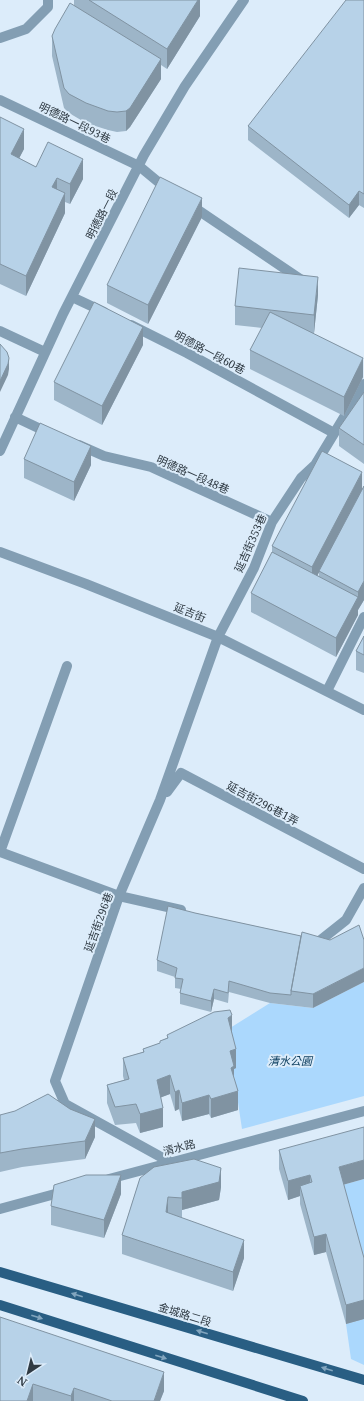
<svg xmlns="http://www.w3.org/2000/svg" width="364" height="1401" viewBox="0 0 364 1401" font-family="'Noto Serif','Noto Sans TC',serif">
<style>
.green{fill:#abd8fd}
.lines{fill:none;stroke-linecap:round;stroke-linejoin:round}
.minor{stroke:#839eb3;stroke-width:10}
.major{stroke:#295e83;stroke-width:10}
.wall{fill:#9db5c8}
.shaded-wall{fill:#8093a2}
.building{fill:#b7d2e8;stroke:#8093a2}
.oneway{fill:#82a5be}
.labels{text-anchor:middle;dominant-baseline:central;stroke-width:4;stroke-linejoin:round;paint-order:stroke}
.street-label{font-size:11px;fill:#2f3a43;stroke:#dcecfa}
.park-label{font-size:11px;font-style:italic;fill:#0f4061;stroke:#dcecfa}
</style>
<rect width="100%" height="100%" fill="#dcecfa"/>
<!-- green -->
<path class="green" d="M364 982V1096L242 1129 228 1036 230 1028 270 1003 313 1008Z
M364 1179V1278L339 1186Z
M364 1319V1365L351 1359 346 1324Z"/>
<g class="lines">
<!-- minor -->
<path class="minor" d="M0 38 26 29 48 7V0
M0 100 139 166 168 190
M192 206 303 281
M72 297 104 312
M131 325 187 353 334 433
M0 331 45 352
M15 417 49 433
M79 445 104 456 151 467 272 522
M0 451 63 314 144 155 185 86 244 0
M0 552 86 584 218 637 364 710
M327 691 364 617
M167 792 181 773 364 869
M0 852 119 896 181 910
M0 852 67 666
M313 942 317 943 346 920 364 888
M170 1162 65 1104 55 1081 119 896 160 800 218 637 254 568 272 522 301 478 315 465 364 384
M109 1179 364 1111
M0 1209 66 1191"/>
<!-- major -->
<path class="major" d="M0 1272 364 1380
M0 1305 303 1401"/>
</g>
<!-- wall -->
<path class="wall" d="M74 0H200V16L167 69 161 65V79L130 127 126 131 117 132 108 130 86 123 69 113 64 108 52 56V36L74 5Z
M364 0V208L359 205 349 218 248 140V126Z
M0 117 24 149 19 158 36 167 83 179 70 204 65 202V213L26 296 0 284Z
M202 217 148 324 107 303V285Z
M318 295 314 333H313L363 377 344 416 250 369V350L262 328 235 325V306Z
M143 345 102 425 54 400V382Z
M364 392V464L339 446V428Z
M24 459 91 465 74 501 24 478Z
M364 486V600L358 610V615L336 657 251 612V593L272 553V546L362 490 317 575 319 576V571Z
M364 636V673L356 670V651Z
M195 913 301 936 330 940 313 1008 270 1003 229 992 228 1003 214 999 211 1012 180 1004V993L181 989 175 988V977L157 971V960Z
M232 1034 236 1068 234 1069V1079L238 1110 211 1118 209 1114 182 1121 179 1109 175 1111 170 1094 161 1097 163 1127 140 1133 136 1123 115 1125 107 1103V1085L124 1080 123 1076V1058L143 1052V1049L160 1043V1041L167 1038V1035Z
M0 1115 95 1137 85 1159 22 1167 0 1172Z
M279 1150 343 1184 364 1258V1319L346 1324 326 1252 314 1255 300 1204V1196L288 1200 279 1169Z
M140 1178 221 1187 219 1200 182 1210V1217H178L244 1258 233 1291 122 1254V1235Z
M121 1194 104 1238 51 1225V1206Z
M0 1317 164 1391 160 1401H0Z"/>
<!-- shaded-wall -->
<path class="shaded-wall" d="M198 0H200V16L167 69V49Z
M161 59V79L130 127 126 131V111Z
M24 129V149L11 174V154Z
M83 159V179L70 204V184Z
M57 178V198L52 187Z
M359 191V205L349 218V205Z
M65 193V213L26 296V276Z
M202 198V217L148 324V305Z
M318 277V295L314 333V315Z
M143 327V345L102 425V406Z
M9 358V369L8 375 0 392V381Z
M363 358V377L344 416V397Z
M91 446V465L74 501V482Z
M362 472V490L312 586V567Z
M364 581V600L358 610V592Z
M358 597V615L336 657V638Z
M364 968V982L313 1008V994Z
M214 989V999L211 1012V1001Z
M232 1015V1034L228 1036V1018Z
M236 1049V1068L234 1069V1085L231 1087 230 1051Z
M170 1075V1094L157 1099V1080Z
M179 1090V1109L175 1111V1092Z
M238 1091V1110L211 1118V1099Z
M209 1095V1114L182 1121V1103Z
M163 1108V1127L140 1133V1114Z
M95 1119V1137L85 1159V1141Z
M364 1160V1179L339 1186V1167Z
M221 1168V1187L219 1200 182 1210V1217V1192Z
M121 1175V1194L104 1238V1220Z
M310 1175V1194L300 1186V1196L288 1200V1181Z
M168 1197V1216L166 1212Z
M326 1234V1252L314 1255V1237Z
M244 1240V1258L233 1291V1272Z
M364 1300V1319L346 1324V1305Z
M164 1372V1391L160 1401H154Z
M33 1384V1401H27Z
M74 1388V1401H71V1396Z"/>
<!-- building -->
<path class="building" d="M89 0H198L167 49Z
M346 0H364V194L359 191 349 205 248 126Z
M70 3 161 59 130 108 126 111 117 112 108 111 86 103 69 94 64 88 52 36 55 29Z
M0 117 24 129 11 154 36 167 48 142 83 159 70 184 57 178 52 187 65 193 26 276 0 264Z
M160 177 202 198 148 305 107 285Z
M239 268 318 277 314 315 235 306Z
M94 302 143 327 102 406 54 382Z
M270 312 363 358 344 397 250 350Z
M0 344 7 352 9 358 8 364 0 381Z
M364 392V445L339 428Z
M40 423 91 446 74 482 24 459Z
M322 451 362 472 312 567 272 546Z
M364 486V581L358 592 319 571Z
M272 552 358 597 336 638 251 593Z
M364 636V655L356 651Z
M168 906 195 913 301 936 291 991V995L270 993 229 981 228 993 214 989 211 1001 180 993 183 979 175 978 177 968 157 960Z
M359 925 364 940V968L313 994 291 991 302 932 330 940Z
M230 1010 232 1015 228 1018 236 1049 230 1051 234 1066 231 1068 238 1091 211 1099 209 1095 182 1103 179 1090 175 1092 170 1075 157 1080 163 1108 140 1114 136 1104 115 1107 107 1085 129 1079 123 1058 144 1052 143 1049 160 1043V1041L168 1038 167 1035 214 1012Z
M48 1094 70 1109 95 1119 85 1141 22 1149 0 1153V1115L15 1111Z
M364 1127V1160L339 1167 364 1258V1300L346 1305 326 1234 314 1237 300 1186 312 1182 310 1175 288 1181 279 1150Z
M194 1159 221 1168 219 1182 182 1192V1198L168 1197 166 1212 244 1240 233 1272 122 1235 140 1178 154 1167Z
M86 1175H121L104 1220 51 1206 54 1185Z
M0 1317 164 1372 154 1401H112L74 1388 71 1396 33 1384 27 1401H0Z"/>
<!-- one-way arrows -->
<defs><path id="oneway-solid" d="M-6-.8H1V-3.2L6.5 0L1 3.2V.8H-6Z"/></defs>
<g class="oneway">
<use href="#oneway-solid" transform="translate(77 1295) rotate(-163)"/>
<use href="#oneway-solid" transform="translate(37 1317) rotate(18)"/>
<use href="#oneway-solid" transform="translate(202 1332) rotate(-163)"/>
<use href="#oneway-solid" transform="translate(161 1357) rotate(18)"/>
<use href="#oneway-solid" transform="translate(327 1369) rotate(-163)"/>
</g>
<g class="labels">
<!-- street labels -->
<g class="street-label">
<text transform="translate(75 122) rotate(26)">明德路一段93巷</text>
<text transform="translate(101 214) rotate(-63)">明德路一段</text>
<text transform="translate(210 352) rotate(28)">明德路一段60巷</text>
<text transform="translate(193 474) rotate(24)">明德路一段48巷</text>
<text transform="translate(250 543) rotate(-66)">延吉街353巷</text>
<text transform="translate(190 612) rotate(22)">延吉街</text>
<text transform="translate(263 803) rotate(28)">延吉街296巷1弄</text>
<text transform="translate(98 922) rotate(-70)">延吉街296巷</text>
<text transform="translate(179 1147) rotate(-15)">清水路</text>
<text transform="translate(185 1314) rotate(17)">金城路二段</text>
</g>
<!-- park labels -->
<g class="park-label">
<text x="290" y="1060">清水公園</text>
</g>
</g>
<!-- north arrow -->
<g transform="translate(28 1373) rotate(215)" stroke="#dcecfa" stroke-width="3" paint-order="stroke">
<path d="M0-3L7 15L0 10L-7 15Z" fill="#2f3a43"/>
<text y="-6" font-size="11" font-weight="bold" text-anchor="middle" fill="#2f3a43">N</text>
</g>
</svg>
